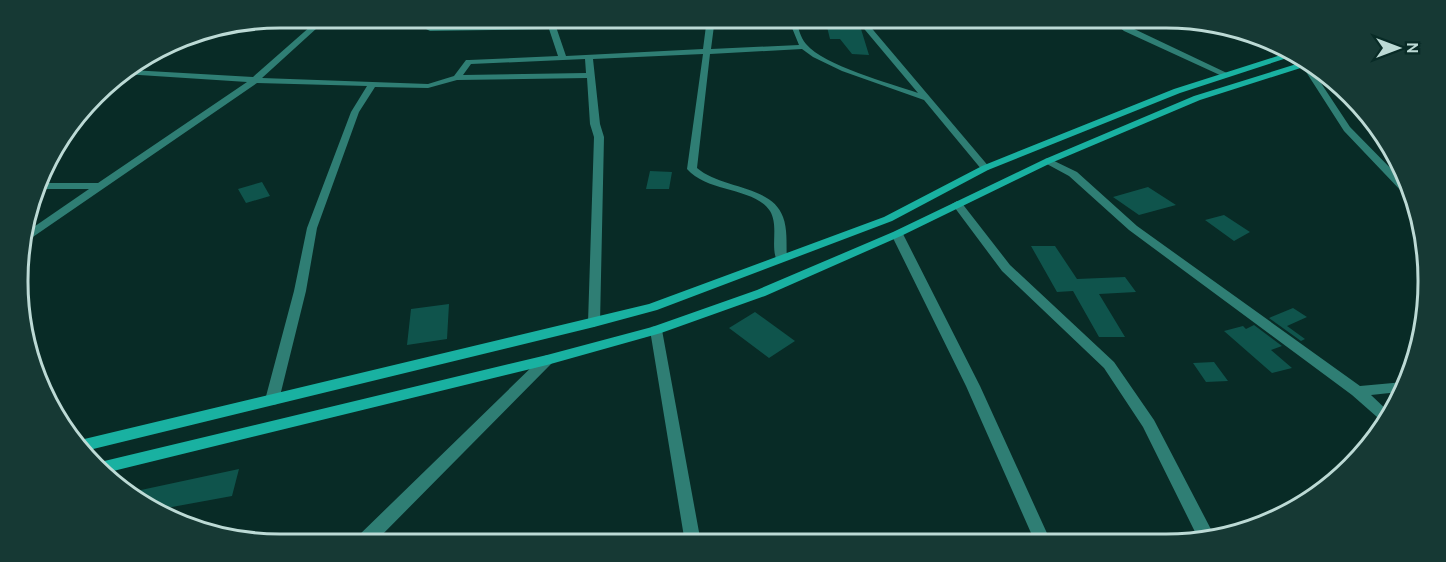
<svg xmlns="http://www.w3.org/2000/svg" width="1446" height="562" viewBox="0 0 1446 562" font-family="Cabin,sans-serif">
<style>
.building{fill:#0f544c}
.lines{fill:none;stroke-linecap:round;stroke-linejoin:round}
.street{fill:#2f7e74;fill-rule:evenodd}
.secondary{fill:#19b1a1;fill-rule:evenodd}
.rim{fill:none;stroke:#bcdad5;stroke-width:3}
</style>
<rect width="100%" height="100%" fill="#082b26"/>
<!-- building -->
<path class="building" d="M825 19H853L861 29 869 55 852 54 840 39H830Z
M650 171 672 172 669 189H646Z
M262 182 270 196 246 203 238 189Z
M1148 187 1176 205 1139 215 1113 197Z
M1224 215 1250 232 1234 241 1205 220Z
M1031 246H1055L1077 279 1125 277 1136 292 1099 294 1125 337H1099L1073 291 1057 292Z
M449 304 447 339 407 345 411 309Z
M1293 308 1307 317 1287 326 1305 339 1301 341 1269 318Z
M755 312 795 341 769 358 729 328Z
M1254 325 1282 346 1271 350 1292 368 1272 373 1224 331 1243 326 1246 329Z
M1214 362 1228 381 1206 382 1193 363Z
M239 469 232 496 161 509 127 493Z"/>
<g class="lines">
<!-- street -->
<path class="street" d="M320 18H328L262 78 428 84 454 76 466 60H469L558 56 549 29 430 31 426 29 422 18H430L433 27 548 25 545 18H553L566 56 703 49 707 18H715L711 49 799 45 788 18H796C798 27 800 37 806 44 824 66 890 83 918 93L855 18H863L990 168 988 170H982L924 100 842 71 813 57 802 49 710 54 697 168C721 189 772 185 783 217 788 230 786 246 787 259L785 261H777C770 246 779 226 770 211 754 187 708 193 687 169L703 54 593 59 600 124 604 137 600 323 594 327 588 323 594 137 590 124 587 78 457 80 428 88 375 87 359 112 317 228 306 291 279 400 277 404 272 405 267 404 265 400 294 291 307 228 351 112 367 86 257 83 27 241 22 242 25 233 89 189H41L42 183H98L247 82 124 74 131 70 253 77ZM585 59 586 73 463 75 471 64Z
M1108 18H1117L1130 27 1229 74 1222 76 1124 31Z
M1302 62 1309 65 1350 127 1404 182 1408 194 1403 193 1344 131 1301 64Z
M1048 158 1077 172 1137 226 1360 386 1404 382 1399 392 1371 395 1390 413 1385 424 1352 395 1129 230 1069 176 1045 163V159Z
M957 201 961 202 1010 265 1114 362 1154 420 1215 537 1200 542 1143 427 1104 368 1002 271 952 204Z
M897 231 903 234 980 386 1051 542H1035L966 386 891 234Z
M656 326 661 327 662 330 701 543H685L650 330 651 327Z
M547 355 552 357 554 360 552 363 373 544H353L355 539 542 357Z"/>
<!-- secondary -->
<path class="secondary" d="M1287 53 1293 56 1180 93 988 170 892 221 657 310 594 327 85 451 76 441 649 304 884 217 982 166 1174 89Z
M1303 62 1310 65 1200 100 1051 163 901 236 765 296 661 333 547 365 105 473 96 463 547 355 652 327 757 290 893 232 1045 159 1194 96Z"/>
</g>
<!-- crop -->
<path d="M0 0H1446V562H0ZM280 28H1166A252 252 0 0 1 1418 280V282A252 252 0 0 1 1166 534H280A252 252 0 0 1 28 282V280A252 252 0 0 1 280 28Z" fill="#163934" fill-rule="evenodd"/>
<path class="rim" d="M280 28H1166A252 252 0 0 1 1418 280V282A252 252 0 0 1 1166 534H280A252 252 0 0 1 28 282V280A252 252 0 0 1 280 28Z"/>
<!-- north arrow -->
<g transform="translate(1398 48) rotate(90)" stroke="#082b26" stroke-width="4.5" paint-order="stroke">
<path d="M0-4.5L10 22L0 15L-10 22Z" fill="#bcdad5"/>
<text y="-9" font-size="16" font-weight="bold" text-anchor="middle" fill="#bcdad5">N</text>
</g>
</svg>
